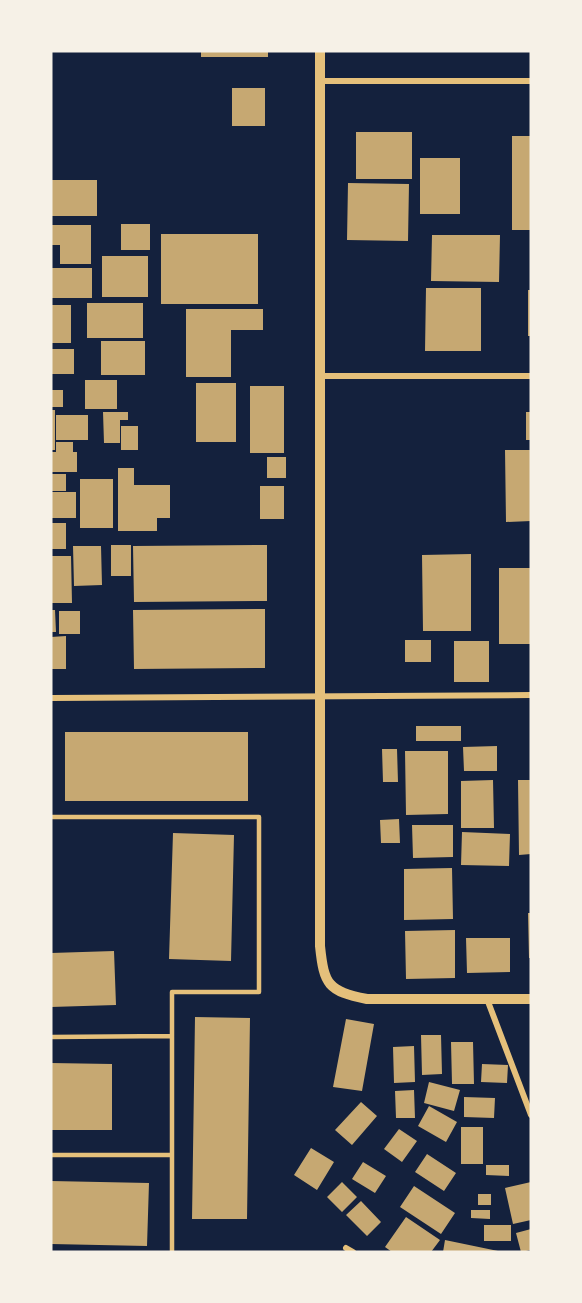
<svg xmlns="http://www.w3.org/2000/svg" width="582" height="1303" viewBox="0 0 582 1303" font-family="'Times New Roman',serif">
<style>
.building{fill:#c6a872}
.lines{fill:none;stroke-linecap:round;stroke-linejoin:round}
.service{stroke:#e5c07b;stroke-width:4.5}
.minor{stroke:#e5c07b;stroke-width:6}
.tertiary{stroke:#e5c07b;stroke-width:10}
</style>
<rect width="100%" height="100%" fill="#14213d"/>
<!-- building -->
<path class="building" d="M201 51H268V57H201Z
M232 88H265V126H232Z
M356 132H412V179H356Z
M512 136H531V230H512Z
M420 158H460V214H420Z
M51 180H97V216H51Z
M348 183 409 184 408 241 347 240Z
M121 224H150V250H121Z
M51 225H91V264H60V245H51Z
M161 234H258V304H161Z
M432 235H500L499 282 431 281Z
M102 256H148V297H102Z
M51 268H92V298H51Z
M426 288H481V351H425Z
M528 290H531V336H528Z
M87 303H143V338H87Z
M51 305H71V343H51Z
M186 309H263V330H231V377H186Z
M101 341H145V375H101Z
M51 349H74V374H51Z
M85 380H117V409H85Z
M196 383H236V442H196Z
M250 386H284V453H250Z
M51 390H63V407H51Z
M51 410H55V450H51Z
M103 412H128V420H120V443H104Z
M526 412H531V440H526Z
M56 415H88V440H56Z
M121 426H138V450H121Z
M56 442H73V452H77V472H51V452H56Z
M505 450H531V521L506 522Z
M267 457H286V478H267Z
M118 468H134V485H170V518H157V531H118Z
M51 474H66V491H51Z
M80 479H113V528H80Z
M260 486H284V519H260Z
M51 492H76V518H51Z
M51 523H66V549H51Z
M111 545H131V576H111Z
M267 545V601L134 602 133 546Z
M73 546H101L102 585 74 586Z
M471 554V631H423L422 555Z
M51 556H71L72 603H51Z
M499 568H531V644H499Z
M265 609V668L134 669 133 610Z
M51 610H55L56 632H51Z
M59 611H80V634H59Z
M66 636V669H51V637Z
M405 640H431V662H405Z
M454 641H489V682H454Z
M416 726H461V741H416Z
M65 732H248V801H65Z
M497 746V771H464L463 747Z
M382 749H397L398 782H383Z
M405 751H448V814L406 815Z
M493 780 494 828H461V781Z
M518 780H531V854L519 855Z
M399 819 400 843H381L380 820Z
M412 825H453V857L413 858Z
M462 832 510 834 509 866 461 865Z
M173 833 234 835 231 961 169 959Z
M452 868 453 919 404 920V869Z
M528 913H531V958H529Z
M455 930V978L406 979 405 931Z
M466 938H510V972L467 973Z
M114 951 116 1005 51 1007V953Z
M195 1017 250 1018 247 1219H192Z
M346 1019 374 1024 362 1091 333 1087Z
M421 1035H441L442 1074 422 1075Z
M451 1042H473L474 1084H452Z
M414 1046 415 1082 394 1083 393 1047Z
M51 1063 112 1064V1130H51Z
M482 1064 508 1065 507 1083 481 1082Z
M429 1082 460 1090 454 1111 424 1103Z
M414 1090 415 1118H396L395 1091Z
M464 1097 495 1098 494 1118 464 1117Z
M361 1102 377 1116 352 1145 335 1130Z
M429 1106 457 1122 446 1142 418 1126Z
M461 1127H483V1164H461Z
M399 1129 417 1141 402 1162 384 1149Z
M311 1148 334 1162 317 1190 294 1175Z
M427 1154 456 1173 444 1191 415 1172Z
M363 1162 386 1176 375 1193 352 1179Z
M486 1165H509V1176L486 1175Z
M51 1181 149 1183 147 1246 51 1244Z
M342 1182 357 1197 342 1212 327 1197Z
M531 1182V1220L513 1224 505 1188Z
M414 1186 455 1213 441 1234 400 1207Z
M478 1194H491V1205H478Z
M361 1201 381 1222 367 1236 346 1215Z
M471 1210H490V1219L471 1218Z
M406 1217 440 1240 431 1252H392L385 1247Z
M484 1225H511V1241H484Z
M531 1229V1250L521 1252 516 1233Z
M445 1240 498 1251V1252H443Z"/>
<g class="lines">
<!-- service -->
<path class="service" d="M51 817H259V992H172V1252
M51 1037 172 1036
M51 1155H172"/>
<!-- minor -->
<path class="minor" d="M320 81H531
M320 376H531
M51 698 531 695
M487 999 531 1115
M346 1248 353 1252"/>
<!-- tertiary -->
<path class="tertiary" d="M320 51V946C324 985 328 991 367 999H531"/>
</g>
<!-- border -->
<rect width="582" height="1303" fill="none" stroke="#f6f1e7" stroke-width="105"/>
</svg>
